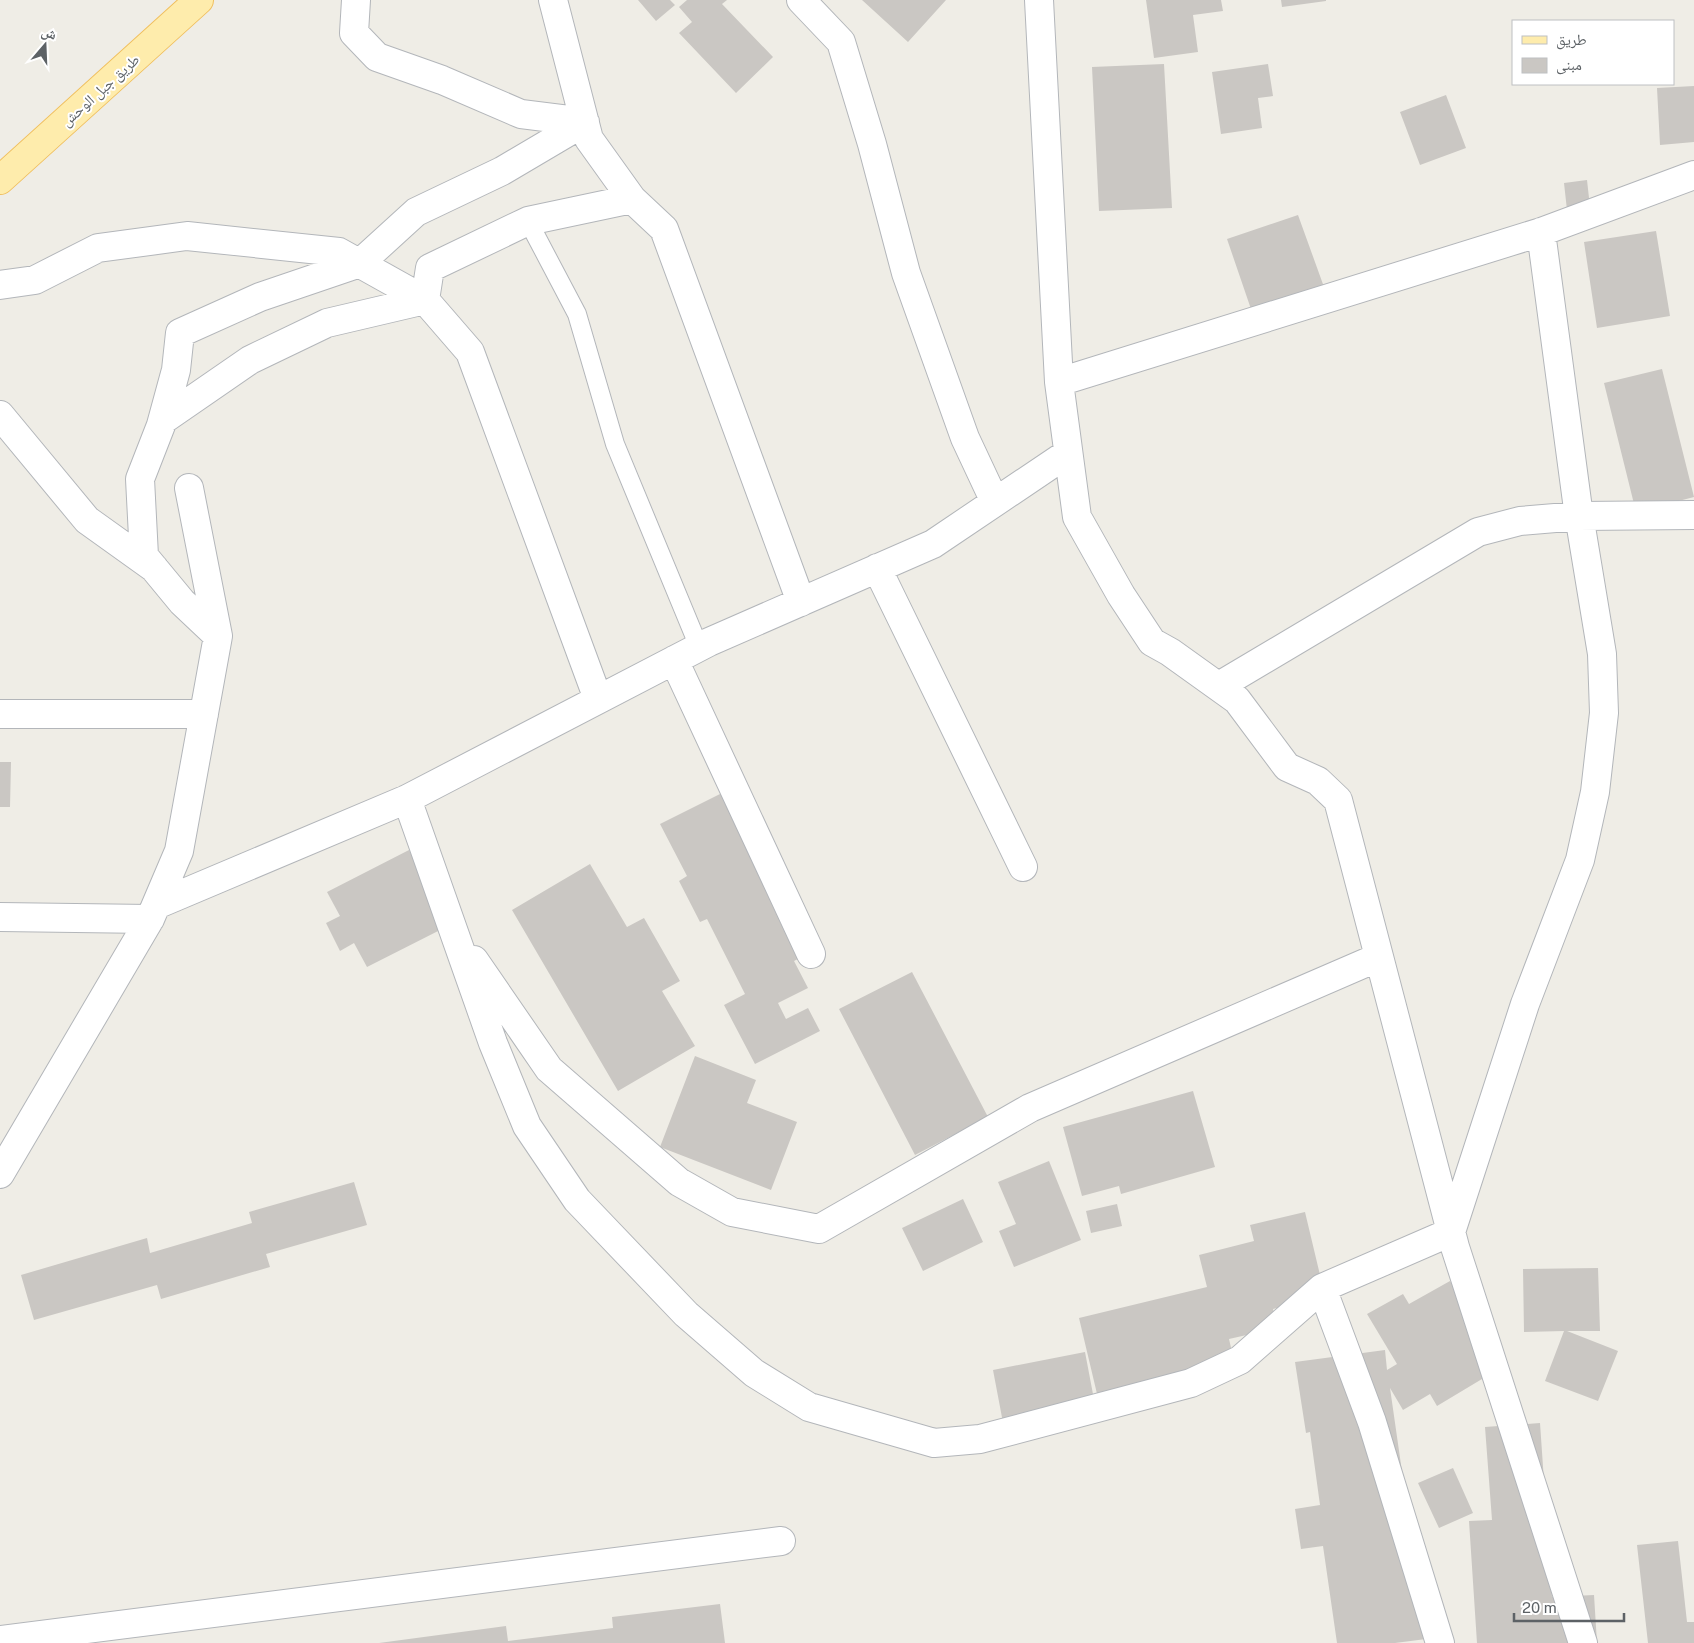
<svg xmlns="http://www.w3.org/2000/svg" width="1694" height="1643" viewBox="0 0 1694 1643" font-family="'Public Sans','Noto Naskh Arabic',sans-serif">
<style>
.building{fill:#cac7c3}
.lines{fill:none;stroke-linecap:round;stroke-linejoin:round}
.lane-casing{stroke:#b3b6ba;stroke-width:20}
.street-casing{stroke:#b3b6ba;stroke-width:30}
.primary-casing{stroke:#f0bf5e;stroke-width:30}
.lane{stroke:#fff;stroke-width:18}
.street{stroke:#fff;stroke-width:28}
.primary{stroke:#feecac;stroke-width:28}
.labels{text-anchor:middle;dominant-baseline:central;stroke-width:4;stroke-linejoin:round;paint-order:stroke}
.street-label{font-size:15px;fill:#5d6266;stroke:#fff}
</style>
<rect width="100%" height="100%" fill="#efede6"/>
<!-- building -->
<path class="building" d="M638 0H670L675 5 656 21Z
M687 0H727L722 4 773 57 736 93 679 33 692 22 679 7Z
M862 0H946L908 42Z
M1146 0H1221L1223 11 1193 15 1198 52 1154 58Z
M1281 0H1326V1L1282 7Z
M1164 64 1172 208 1099 211 1092 67Z
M1268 64 1273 96 1258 98 1262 128 1221 134 1212 72Z
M1694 86V142L1660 145 1657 88Z
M1446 95 1466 148 1420 165 1400 112Z
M1587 180 1590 207 1567 210 1564 183Z
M1298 215 1324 287 1252 312 1227 239Z
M1656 231 1670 316 1597 328 1584 242Z
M1662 369 1694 497 1636 512 1604 383Z
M0 762H11L10 807H0Z
M736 786 819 948 794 961 808 988 778 1003 786 1019 808 1008 820 1031 755 1064 724 1005 745 994 707 919 700 922 679 881 687 876 660 824Z
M409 850 448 926 367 967 354 943 340 951 326 923 340 916 327 892Z
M590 864 627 927 644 918 680 981 662 991 695 1046 618 1091 512 910Z
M912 972 988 1117 915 1155 839 1009Z
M695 1056 756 1080 747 1103 797 1122 771 1190 660 1147Z
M1193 1091 1215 1167 1121 1194 1119 1186 1082 1196 1063 1127Z
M1049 1161 1081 1240 1014 1267 999 1231 1016 1224 998 1182Z
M354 1182 367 1225 266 1254 270 1267 161 1299 157 1285 34 1320 21 1275 147 1238 150 1253 252 1223 249 1212Z
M963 1199 983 1242 923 1271 902 1228Z
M1117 1204 1122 1226 1091 1233 1086 1211Z
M1305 1212 1325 1296 1273 1309 1278 1328 1229 1339 1235 1365 1098 1398 1079 1318 1207 1287 1199 1255 1254 1241 1250 1225Z
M1598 1268 1600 1331H1567L1618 1351 1598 1401 1545 1381 1564 1331 1524 1332 1523 1269Z
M1450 1281 1502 1367 1437 1406 1430 1394 1403 1410 1390 1388 1426 1639 1395 1643H1337L1323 1546 1301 1549 1295 1509 1320 1505 1310 1432 1306 1433 1295 1362 1385 1350 1387 1370 1397 1364 1367 1314 1403 1294 1409 1304Z
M1085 1352 1096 1410 1004 1428 993 1370Z
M1540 1423 1552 1597 1594 1595 1597 1643H1477L1469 1521 1492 1520 1485 1427Z
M1453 1468 1473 1513 1439 1528 1418 1483Z
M1678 1541 1687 1622H1694V1643H1648L1637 1545Z
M720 1604 725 1643H379L506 1626 508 1641 613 1628 612 1617Z"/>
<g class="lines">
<!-- lane casing -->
<g class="lane-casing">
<path id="lane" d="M528 221 577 314 615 444 699 647"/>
</g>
<!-- street casing -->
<g class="street-casing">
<path id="street" d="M356 0 354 33 377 57 442 80 521 114 585 122
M553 0 589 139 632 199 664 229 801 602
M801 0 841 42 872 144 906 273 965 438 995 502
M1039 0 1059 382 1077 517 1121 595 1152 642 1170 652 1237 700 1287 767 1318 781 1338 800 1455 1247 1583 1643
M0 285 35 280 98 248 187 236 339 252 425 300
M1059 382 1541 232 1694 175
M0 415 87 520 154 568
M161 425 176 370 180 333 260 297 360 263 416 212 502 171 585 122
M877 568 1023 867
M218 636 182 602 144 556 140 479 163 420 250 360 327 323 425 300
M674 660 811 954
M1219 686 1478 532 1520 521 1579 516 1694 515
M598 699 470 352 425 300 430 268 528 221 632 199
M0 714H204
M407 799 493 1043 527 1126 577 1200 686 1314 754 1373 809 1407 934 1443 980 1439 1191 1383 1240 1360 1322 1288 1451 1232 1525 1004 1580 860 1595 792 1604 713 1602 654 1578 509 1541 232
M156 905 407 799 709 642 933 544 1068 453
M0 917 150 919
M474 960 549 1069 679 1182 732 1212 819 1229 1030 1108 1379 957
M0 1174 150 919 179 851 218 636 189 488
M1322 1288 1372 1422 1440 1643
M0 1640 781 1541"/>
</g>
<!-- primary casing -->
<g class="primary-casing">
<path id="primary" d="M0 180 199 0"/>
</g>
<!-- lane -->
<use href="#lane" class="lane"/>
<!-- street -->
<use href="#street" class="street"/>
<!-- primary -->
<use href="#primary" class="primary"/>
</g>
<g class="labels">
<!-- street labels -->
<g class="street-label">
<text transform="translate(100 90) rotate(-42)">طريق جبل الوحش</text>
</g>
</g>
<!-- legend -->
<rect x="1512" y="20" width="162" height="65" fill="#ffffff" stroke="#bec0c2"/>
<rect x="1522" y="36" width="25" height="8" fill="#feecac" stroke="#bec0c2"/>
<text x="1556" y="45" font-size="15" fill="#5d6266">طريق</text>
<rect x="1522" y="58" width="25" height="15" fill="#cac7c3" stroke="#bec0c2"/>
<text x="1556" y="70" font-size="15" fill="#5d6266">مبنى</text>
<!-- north arrow -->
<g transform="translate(45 45) rotate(19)" stroke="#ffffff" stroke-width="4" paint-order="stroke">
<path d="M0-4L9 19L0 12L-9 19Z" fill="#5d6266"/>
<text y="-8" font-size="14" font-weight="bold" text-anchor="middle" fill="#5d6266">ش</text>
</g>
<!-- scale -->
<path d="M1514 1613v8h110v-8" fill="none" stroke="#5d6266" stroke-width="2.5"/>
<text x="1522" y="1613" font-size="15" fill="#5d6266" stroke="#ffffff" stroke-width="4" paint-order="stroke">20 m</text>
</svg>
